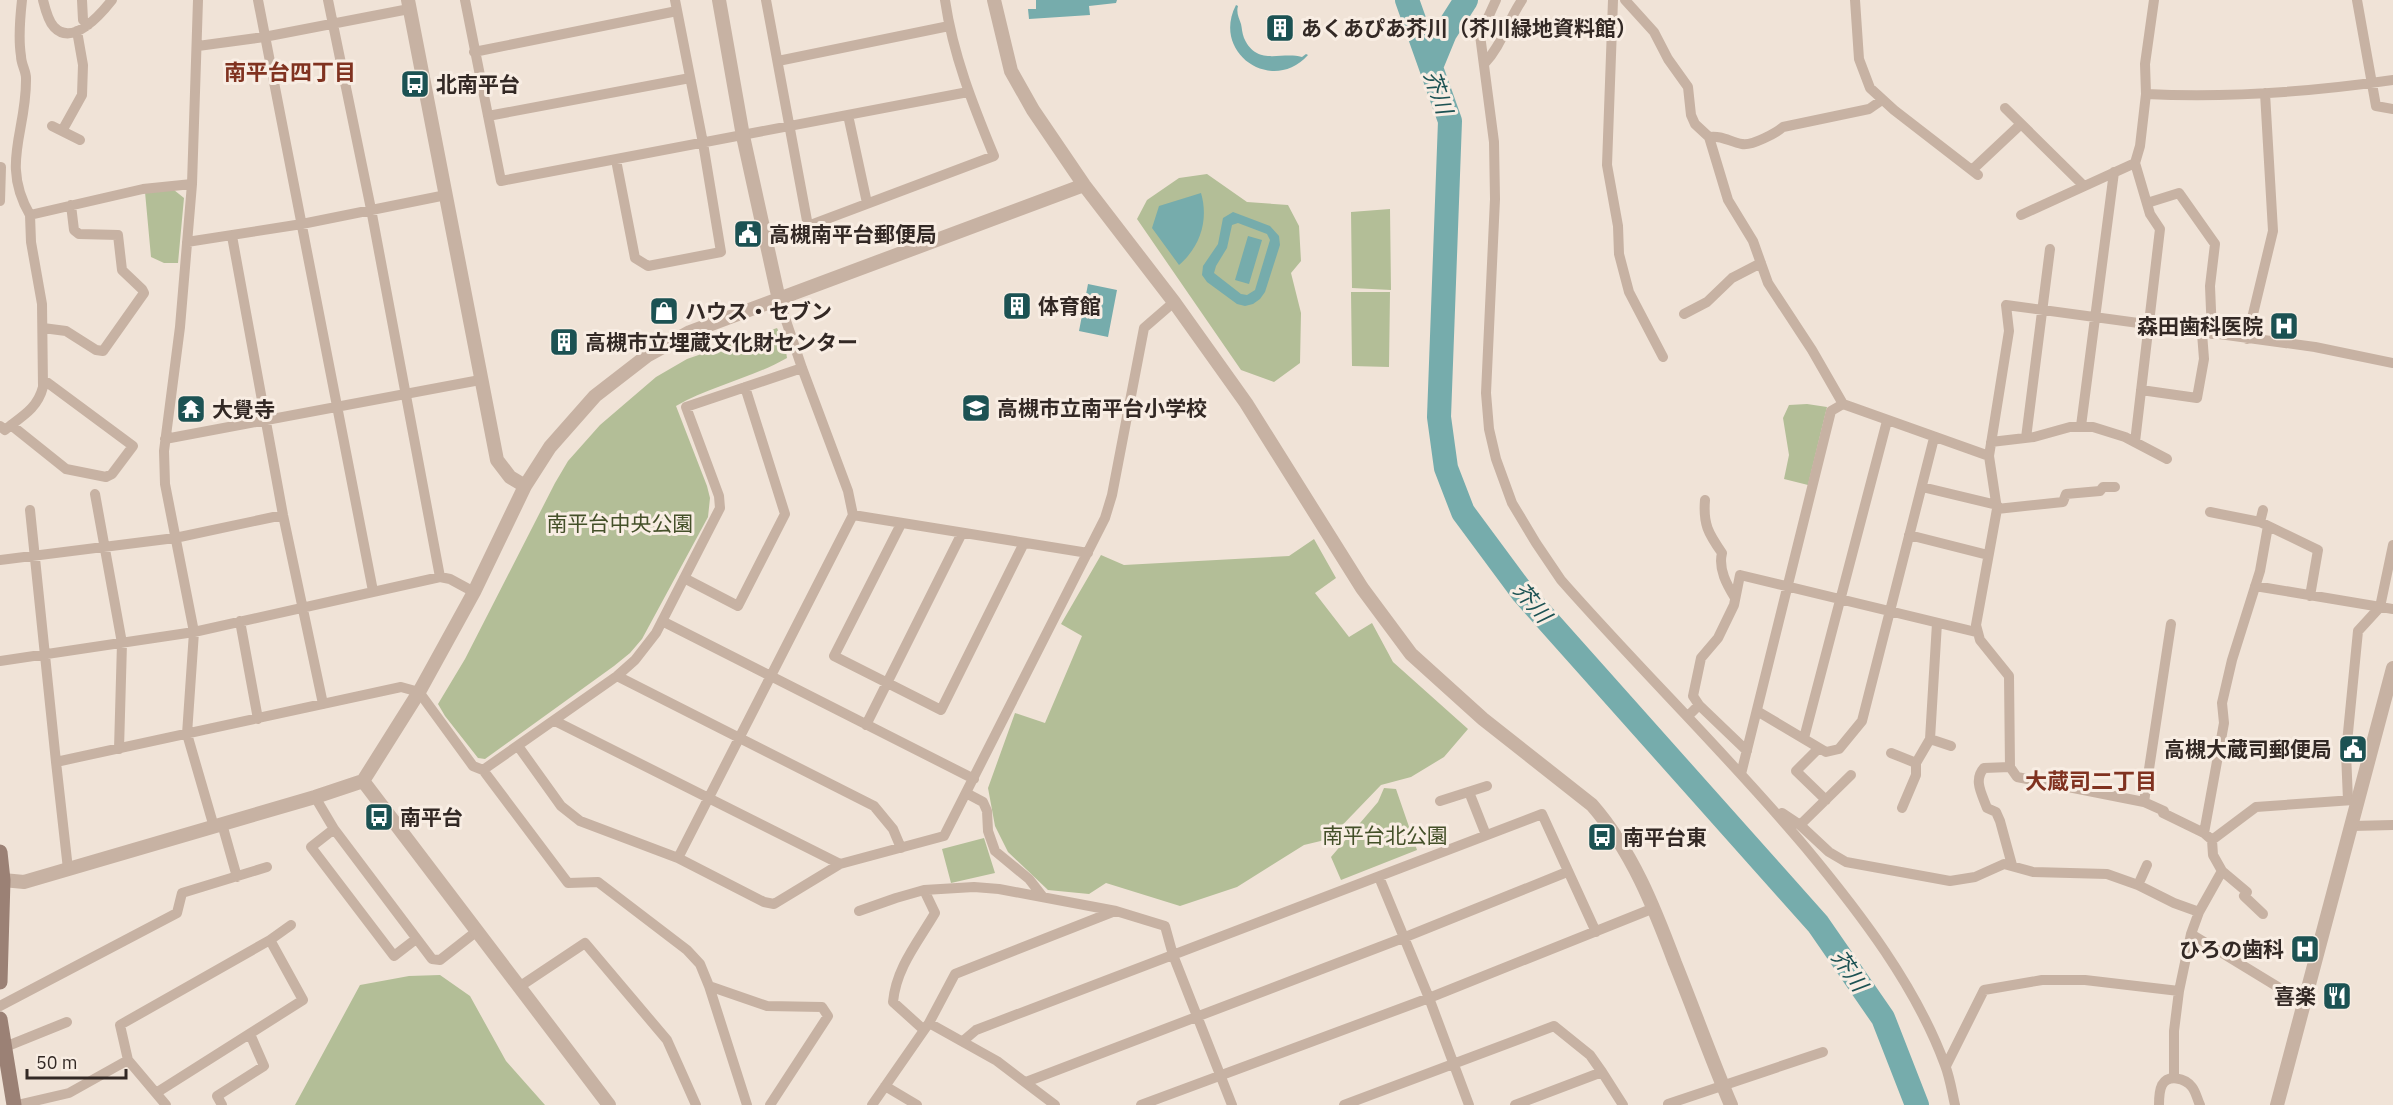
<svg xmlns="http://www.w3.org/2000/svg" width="2393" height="1105" viewBox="0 0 2393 1105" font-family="'IBM Plex Sans','Noto Sans JP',sans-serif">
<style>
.green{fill:#b3be97}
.water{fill:#76acac;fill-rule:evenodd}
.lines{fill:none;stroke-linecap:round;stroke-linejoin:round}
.river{stroke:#76acac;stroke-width:24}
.minor{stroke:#c7b2a3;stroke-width:10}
.tertiary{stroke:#c7b2a3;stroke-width:14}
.secondary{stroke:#9b8175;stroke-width:15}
.labels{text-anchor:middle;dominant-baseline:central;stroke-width:6;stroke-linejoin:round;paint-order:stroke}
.poi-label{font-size:21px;font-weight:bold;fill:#332925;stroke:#f8ede3;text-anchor:start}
.park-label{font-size:21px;fill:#445029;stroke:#f8ede3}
.neighbourhood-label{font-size:22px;font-weight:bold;fill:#803220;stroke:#f8ede3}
.water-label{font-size:22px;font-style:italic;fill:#1c5253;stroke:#f8ede3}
</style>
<rect width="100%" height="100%" fill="#f0e3d7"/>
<!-- green -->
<path class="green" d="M1207 174 1247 202 1288 205 1299 226 1301 261 1291 273 1301 313 1300 363 1274 382 1241 370 1137 219 1147 200 1179 178Z
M174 190 184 198 178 263H164L151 257 145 192Z
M1390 209 1391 290 1352 288 1351 212Z
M1351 292H1390L1389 367 1352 366Z
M777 328 785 345 787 358C752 378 711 386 676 406L707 486 710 498 708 517 642 639 630 653 614 666 485 759 478 758 445 716 438 704 465 659 555 483 568 461 600 425 656 377 687 359Z
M1807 404 1827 407 1808 485 1784 479 1789 455 1783 418 1789 405Z
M1314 539 1336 578 1315 593 1349 637 1372 623 1393 662 1468 729 1444 757 1411 777 1381 785 1329 839 1304 845 1237 887 1180 906 1106 883 1089 894 1048 890 1008 852 995 826 988 788 1015 713 1045 723 1082 636 1061 624 1101 555 1124 565 1289 556Z
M1384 788 1396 789 1417 850 1341 880 1331 857 1378 802Z
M984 838 995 873 951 883 942 849Z
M440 975 470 996 506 1061 545 1105H295L360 985 409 976Z"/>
<!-- water -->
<path class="water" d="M1036 0H1117L1116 3 1089 6 1090 15 1029 19 1028 9H1036Z
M1236 5 1238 6C1236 13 1239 18 1241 24 1242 28 1242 33 1244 38 1257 67 1281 51 1302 57L1306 54 1308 55C1272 95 1211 53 1236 5Z
M1201 193C1209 220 1200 247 1179 265L1152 228 1159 206Z
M1233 212 1270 226 1279 236 1280 245 1265 292 1260 299 1253 304 1245 306 1237 304 1207 282 1202 275 1203 266 1218 244 1223 218ZM1238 223 1267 234 1270 240 1255 290 1247 295 1241 294 1214 273 1216 266 1227 248 1232 225Z
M1248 236 1262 240 1249 284 1235 280Z
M1088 284 1117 290 1108 337 1079 331Z"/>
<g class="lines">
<!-- river -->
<path class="river" d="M1407 0 1450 121 1439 417 1446 468 1463 512 1523 593 1818 924 1883 1018 1917 1105
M1431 67 1445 33 1466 0"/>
<!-- minor -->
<path class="minor" d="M22 0C20 18 18 38 21 56 21 64 26 71 26 78 27 132 0 163 30 215
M43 0C45 8 48 21 54 27 73 47 101 14 112 0
M82 0 83 20 88 25
M198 0 192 184 180 327 164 451 165 484 194 632 187 734 214 827
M258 0 373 591
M328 0 371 209 440 577
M465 0 501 181 968 92
M766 0 808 226 994 156C973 105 953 55 945 0
M1496 0 1480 35 1494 142 1495 199 1486 393 1489 429 1496 459 1512 503 1536 543 1561 580C1641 671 1728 755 1806 848 1860 913 1916 986 1945 1065 1950 1078 1952 1092 1955 1105
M1613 0 1607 165 1618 226 1619 254 1629 292 1663 357
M1625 0 1654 32 1668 59 1688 87 1691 115 1695 124 1709 137 1728 200 1753 241 1768 283 1812 350 1843 404 1989 456
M1855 0 1859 59 1870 88 1894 110 1978 175
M2357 0 2376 106 2393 109
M198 46 264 37 409 9
M474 52 677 11
M778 61 949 26
M1484 64C1502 45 1507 22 1522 0
M2146 94C2229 98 2311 92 2393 80
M2005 108 2084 186
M848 115 867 203
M488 116 690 78
M52 126 80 140
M62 131 82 95 83 65 77 31
M1709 137C1722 135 1730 142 1742 144 1752 146 1776 133 1783 127L1869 109 1882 100
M616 160 635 258 648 266 721 252 703 143 675 0
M1972 170 2021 124
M0 201 1 167
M2147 203 2179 193 2215 244 2210 286 2212 334
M2021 215 2135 163 2140 146 2146 94 2145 64 2154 0
M232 236 283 515 323 704
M187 242 302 224 446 195
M1684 314 1707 302 1732 278 1761 263
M43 328 66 331 96 350 103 351 144 293 142 289 122 270 118 235 79 234 74 230 71 205
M2247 339 2273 231 2265 93
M2141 390 2197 398 2204 359 2202 333
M11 425C26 414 38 406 43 387L42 304 31 242 30 215 143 189 192 184
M0 426 5 430 11 425 66 469 106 477 112 474 133 446 48 383 43 382
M2081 426 2114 172
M2026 438 2050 249
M165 439 480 380
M1991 442 2034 437 2070 427H2093L2125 437 2167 459
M2135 442 2160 229 2150 214 2135 163
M1922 487 1997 505
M95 494 122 643 119 749
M1705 500C1703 524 1708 533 1722 553 1718 569 1727 585 1735 598
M1997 509 2063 502 2066 494 2100 491 2103 487H2115
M30 510 56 762 401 687 419 692 473 766 483 770 568 883 598 882 687 950 700 964 709 986
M2210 512 2260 522 2318 550 2310 596
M853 515 1088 553
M2260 522 2263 510
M901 524 834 656 941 710 1024 543
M1909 535 1988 555
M0 560 175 538 283 515
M684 578 738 606 785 514 745 387
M2255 586 2393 609
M240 621 258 719
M662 621 974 779
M0 661 194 632 440 577 450 579 474 592
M617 676 874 806 893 829 901 848
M1699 705 1747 751
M1757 711 1826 752 1839 749 1862 721 1934 438
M1688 716 1699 705 1693 696 1701 658 1718 638 1734 605 1740 575 1976 632
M555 721 840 864
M866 725 962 533
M1804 738 1887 421
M1930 739 1951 746
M518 746 561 806 580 821 678 858 764 902 774 904 840 864 944 836 1105 518 1112 495 1144 328 1174 302
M1819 748 1796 771 1826 800
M1891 753 1916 763
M56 762 68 869
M2010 767 1984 768C1973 780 1982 794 1987 808L1996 812 2000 821 2012 865
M483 770 617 676 635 660 656 633 720 508 719 496 686 407 802 368
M1741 774 1831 411 1843 404
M1469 792 1486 835
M966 793 983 802 987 811 988 831 995 851 1029 879 1043 897
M315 797 334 829 432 959 440 960 477 931
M2348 800 2346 753 2358 631 2380 607 2393 545
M1440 801 1487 786
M2144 802 2171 624
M1902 808 1916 775V763L1930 739 1937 623
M1782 813 1800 825 1829 852 1846 862 1950 881 1975 877 2004 864 2033 872 2107 874 2138 885 2174 903 2199 912
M222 824 237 877
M1800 825 1851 775
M2352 826 2393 825
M334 829 311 847 394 956 416 939
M2204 833 2224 723 2222 703 2232 660 2260 571 2268 526
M2212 840 2256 807 2353 800
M678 858 853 515 848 491 802 368 779 300
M1379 877 1429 998 1469 1105
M2138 885 2147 865
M924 890 935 913C918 942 896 968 893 1002L924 1030
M859 911 896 898 924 890 974 887 999 889 1116 911 1165 926 1173 955 1232 1105
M2263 914 2244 896 2247 892 2222 871 2213 855 2212 840 2204 833 2163 813 2164 811 2144 802 2017 777 2010 767 2009 676 1980 640 1976 625 1997 509 1989 456 2009 331 2006 305 2315 347 2393 363
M2191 934 2304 1003
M270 940 291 925
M519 987 585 943 667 1040 696 1105
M0 1006 177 913 182 893 267 867
M929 1023 955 974 1115 911
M963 1041 976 1030 1542 814 1596 932
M5 1047 67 1022
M128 1060 120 1025 270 940 303 1000 156 1093
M1946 1066 1984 990 2042 980H2085L2179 991
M2174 1078V1031L2179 991 2191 934 2199 912 2222 871
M1026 1082 1403 938 1567 872
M885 1086 917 1105
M1668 1104 1823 1052
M17 1105 69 1093 128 1060 166 1105
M222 1105 217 1096 264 1066 250 1034
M747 1105 709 986 767 1006 822 1007 828 1016 770 1105
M872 1105 929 1023 997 1061 1055 1105
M1141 1105 1429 998 1654 908
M1344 1105 1554 1026 1590 1055 1602 1072
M1515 1105 1602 1072 1623 1105
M2159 1105C2159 1099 2159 1091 2162 1085 2168 1074 2185 1078 2192 1087 2196 1092 2197 1099 2200 1105"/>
<!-- tertiary -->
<path class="tertiary" d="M408 0 497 460 510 477 525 486
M719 0 743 136 779 300
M994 0 1011 71 1033 110 1084 185 1174 302 1246 403 1362 588 1411 654 1483 719 1592 805C1632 851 1654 907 1675 963 1694 1010 1711 1058 1731 1105
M363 781 609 1105
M3 880 24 882 315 797 363 781 419 692 474 592 525 486 550 447 595 396 648 355 690 332 1084 185
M2277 1105 2393 668"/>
<!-- secondary -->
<path class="secondary" d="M0 852 3 880 0 982
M0 1019 14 1105"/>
</g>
<!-- icons -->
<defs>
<g id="building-square" transform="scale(1.5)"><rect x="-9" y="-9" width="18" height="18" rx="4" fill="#1c5253" stroke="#f8ede3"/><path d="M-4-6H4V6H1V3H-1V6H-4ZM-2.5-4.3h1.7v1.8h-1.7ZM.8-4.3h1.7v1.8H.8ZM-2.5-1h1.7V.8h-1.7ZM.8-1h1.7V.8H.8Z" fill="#fff"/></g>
<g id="bus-square" transform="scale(1.5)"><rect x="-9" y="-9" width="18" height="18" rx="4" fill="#1c5253" stroke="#f8ede3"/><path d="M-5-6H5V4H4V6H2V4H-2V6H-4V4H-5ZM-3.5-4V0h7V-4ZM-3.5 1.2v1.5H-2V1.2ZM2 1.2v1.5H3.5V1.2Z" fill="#fff"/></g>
<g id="civic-square" transform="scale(1.5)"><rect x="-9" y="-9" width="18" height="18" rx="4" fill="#1c5253" stroke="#f8ede3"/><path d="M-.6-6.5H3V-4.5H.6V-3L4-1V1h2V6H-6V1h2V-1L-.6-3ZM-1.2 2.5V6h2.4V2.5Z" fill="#fff"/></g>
<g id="shop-square" transform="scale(1.5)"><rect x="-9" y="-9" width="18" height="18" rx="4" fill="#1c5253" stroke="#f8ede3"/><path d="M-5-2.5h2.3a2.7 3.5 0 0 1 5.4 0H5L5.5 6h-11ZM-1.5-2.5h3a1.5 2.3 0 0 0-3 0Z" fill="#fff"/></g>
<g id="hospital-square" transform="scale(1.5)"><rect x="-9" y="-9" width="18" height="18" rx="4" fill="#1c5253" stroke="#f8ede3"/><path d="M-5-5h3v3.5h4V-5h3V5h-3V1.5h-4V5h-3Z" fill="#fff"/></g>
<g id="school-square" transform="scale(1.5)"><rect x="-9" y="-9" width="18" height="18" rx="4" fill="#1c5253" stroke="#f8ede3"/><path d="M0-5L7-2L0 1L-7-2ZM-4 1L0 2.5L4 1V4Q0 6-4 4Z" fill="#fff"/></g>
<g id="temple-square" transform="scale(1.5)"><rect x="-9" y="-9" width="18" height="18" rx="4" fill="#1c5253" stroke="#f8ede3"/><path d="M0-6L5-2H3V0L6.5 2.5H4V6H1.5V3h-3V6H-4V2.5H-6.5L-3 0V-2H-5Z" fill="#fff"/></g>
<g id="restaurant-square" transform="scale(1.5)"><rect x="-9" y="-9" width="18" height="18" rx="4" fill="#1c5253" stroke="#f8ede3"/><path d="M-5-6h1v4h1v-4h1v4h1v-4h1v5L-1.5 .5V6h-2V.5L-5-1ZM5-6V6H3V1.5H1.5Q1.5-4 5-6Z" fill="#fff"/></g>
</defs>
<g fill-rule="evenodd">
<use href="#building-square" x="1280" y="28"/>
<use href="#bus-square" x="415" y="84"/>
<use href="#civic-square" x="748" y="234"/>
<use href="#building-square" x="1017" y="306"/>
<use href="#shop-square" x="664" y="311"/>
<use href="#hospital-square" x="2284" y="326"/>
<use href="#building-square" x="564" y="342"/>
<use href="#school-square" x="976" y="408"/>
<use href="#temple-square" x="191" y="409"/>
<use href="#civic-square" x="2353" y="749"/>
<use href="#bus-square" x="379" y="817"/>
<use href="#bus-square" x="1602" y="837"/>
<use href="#hospital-square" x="2305" y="949"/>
<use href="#restaurant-square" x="2337" y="996"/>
</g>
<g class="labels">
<!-- poi labels -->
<g class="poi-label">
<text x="1301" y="28">あくあぴあ芥川（芥川緑地資料館）</text>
<text x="436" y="84">北南平台</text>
<text x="769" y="234">高槻南平台郵便局</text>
<text x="1038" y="306">体育館</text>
<text x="685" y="311">ハウス・セブン</text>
<text x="2263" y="326" text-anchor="end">森田歯科医院</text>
<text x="585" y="342">高槻市立埋蔵文化財センター</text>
<text x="997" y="408">高槻市立南平台小学校</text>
<text x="212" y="409">大覺寺</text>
<text x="2332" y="749" text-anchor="end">高槻大蔵司郵便局</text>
<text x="400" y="817">南平台</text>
<text x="1623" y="837">南平台東</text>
<text x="2284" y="949" text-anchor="end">ひろの歯科</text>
<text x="2316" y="996" text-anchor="end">喜楽</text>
</g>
<!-- park labels -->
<g class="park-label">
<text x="620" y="523">南平台中央公園</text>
<text x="1385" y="835">南平台北公園</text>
</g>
<!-- neighbourhood labels -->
<g class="neighbourhood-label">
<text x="290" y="71">南平台四丁目</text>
<text x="2091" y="780">大蔵司二丁目</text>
</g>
<!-- water labels -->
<g class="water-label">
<text transform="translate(1439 92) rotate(71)">芥川</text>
<text transform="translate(1533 602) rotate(50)">芥川</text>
<text transform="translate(1850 970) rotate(55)">芥川</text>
</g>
</g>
<!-- scale -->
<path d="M27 1069v9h99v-9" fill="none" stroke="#332925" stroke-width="3"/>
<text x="36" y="1069" font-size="18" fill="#332925" stroke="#f8ede3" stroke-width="4.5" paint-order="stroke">50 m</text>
</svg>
